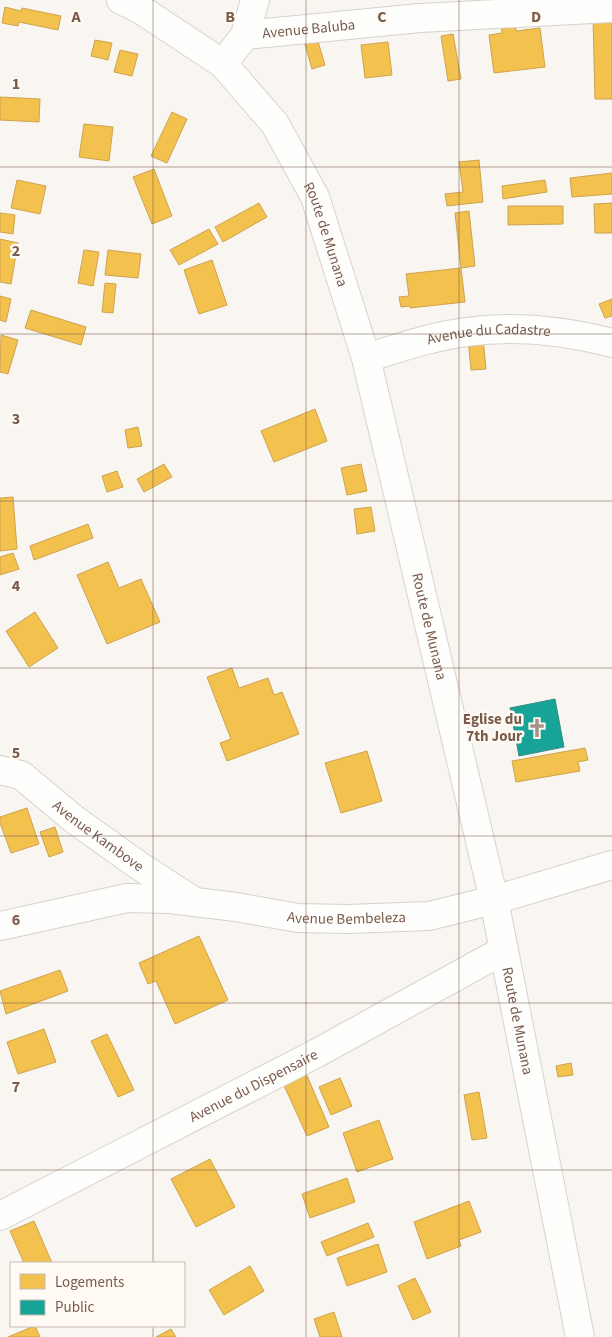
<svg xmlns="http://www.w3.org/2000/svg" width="612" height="1337" viewBox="0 0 612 1337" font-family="'Source Sans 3',sans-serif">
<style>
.homes{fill:#f2c14e;stroke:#cea34e}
.public{fill:#17a398;stroke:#358e82}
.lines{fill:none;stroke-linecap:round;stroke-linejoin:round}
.minor-casing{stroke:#d7d1cb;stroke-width:30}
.secondary-casing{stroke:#d9d2cb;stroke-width:30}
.minor{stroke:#fefefd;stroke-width:28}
.secondary{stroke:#fefefd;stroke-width:28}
.grid{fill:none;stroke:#7a5c4d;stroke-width:1;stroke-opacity:0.55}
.labels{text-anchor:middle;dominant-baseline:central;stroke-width:5;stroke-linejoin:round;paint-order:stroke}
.street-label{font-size:15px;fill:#7a5c4d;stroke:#fffaf3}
.poi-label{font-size:15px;font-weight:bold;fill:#7a5c4d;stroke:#fffaf3;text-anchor:end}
.grid-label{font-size:16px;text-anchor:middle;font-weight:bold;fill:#7a5c4d;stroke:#fffaf3;stroke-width:5;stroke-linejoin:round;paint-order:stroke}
</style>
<rect width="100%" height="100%" fill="#f9f5f0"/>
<!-- homes -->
<path class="homes" d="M5 7 21 11 22 8 61 16 58 30 19 22 18 26 2 23Z
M515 16 516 31 540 28 545 67 494 73 489 35 502 33 500 17Z
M593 18H612V99H595Z
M453 34 461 79 448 81 441 36Z
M317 38 325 65 312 69 304 41Z
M95 40 112 43 108 60 91 56Z
M388 42 392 75 365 78 361 45Z
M120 50 138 54 132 76 114 72Z
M0 97 40 99 39 122 0 120Z
M172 112 187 119 167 163 151 156Z
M84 124 113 127 109 161 79 157Z
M479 160 483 202 447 206 445 194 463 192 459 162Z
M154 169 172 216 152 224 133 177Z
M612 173V194L572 197 570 178Z
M17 180 46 186 40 214 11 208Z
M545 180 547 192 503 199 502 186Z
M259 203 267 217 223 242 215 227Z
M612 203V233H595L594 204Z
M508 206H563V224L508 225Z
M469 211 475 266 461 268 455 213Z
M0 213 15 215 13 234 0 232Z
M209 229 218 244 179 265 170 250Z
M0 239 18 243 11 284 0 282Z
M84 250 99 252 93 286 78 283Z
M108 250 141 254 138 278 105 275Z
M212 260 227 305 199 314 184 270Z
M461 268 465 302 410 308V306L401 307 399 297 409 296 406 274Z
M105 283 116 284 113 313 102 312Z
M0 296 11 299 6 322 0 320Z
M612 299V316L605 318 599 304Z
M31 310 86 327 81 345 25 328Z
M1 335 18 340 8 374 0 372Z
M483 337 486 369 471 370 468 338Z
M315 409 327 441 274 462 261 431Z
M138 427 142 446 128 448 125 430Z
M164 464 172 477 144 492 137 479Z
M361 464 367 491 347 495 341 468Z
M117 471 123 487 107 492 102 476Z
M13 497 17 549 0 551V498Z
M371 507 375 531 357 534 354 509Z
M88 524 93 538 34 560 30 546Z
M13 553 19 569 0 575V557Z
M108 562 119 588 141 579 160 622 107 644 77 575Z
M35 612 58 648 29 667 6 631Z
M232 668 239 688 268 678 274 695 282 692 299 734 227 761 220 743 231 739 207 677Z
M585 748 588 760 578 762 580 771 516 782 512 761Z
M367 751 382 801 341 813 325 763Z
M27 808 39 844 11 853 0 823V817Z
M55 827 63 852 49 857 40 832Z
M199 936 228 1000 175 1024 156 981 148 984 139 963Z
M60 970 68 991 6 1014 0 991Z
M44 1029 56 1062 18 1074 7 1042Z
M107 1034 134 1090 118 1097 91 1041Z
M571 1063 573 1075 558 1077 556 1066Z
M305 1071 329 1127 307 1136 282 1081Z
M340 1078 352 1106 331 1115 319 1087Z
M479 1092 487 1138 472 1140 464 1095Z
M379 1120 393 1159 357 1172 343 1133Z
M210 1159 235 1207 196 1227 171 1179Z
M347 1178 355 1202 310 1218 302 1194Z
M469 1201 481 1232 459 1240 461 1246 427 1259 414 1222Z
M34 1221 52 1263H24L10 1231Z
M368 1223 374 1237 327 1256 321 1242Z
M378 1244 387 1272 347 1286 337 1258Z
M250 1266 264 1291 224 1315 209 1290Z
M415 1278 431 1312 413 1320 398 1286Z
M334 1312 342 1337H320L314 1319Z
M35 1326 40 1337H8L34 1326Z
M171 1329 176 1337H156Z"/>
<!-- public -->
<path class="public" d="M555 699 564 747 519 756 510 708Z"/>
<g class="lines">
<!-- minor casing -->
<g class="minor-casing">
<g id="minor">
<path id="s1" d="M245 35 420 18 612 8"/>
<path d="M223 64 245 35 255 0"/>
<path id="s2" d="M366 358C399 348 433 336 467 332 516 325 565 331 612 343"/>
<path id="s3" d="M0 770 21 775 75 820 138 865 192 900"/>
<path id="s4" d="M0 926 127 898 170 899 236 907 298 918 348 919 429 916 494 900 612 865"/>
<path id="s5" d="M0 1216 317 1053 504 950"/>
</g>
</g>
<!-- secondary casing -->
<g class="secondary-casing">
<g id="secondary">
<path id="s6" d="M121 0 140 9 223 64 275 124 315 197 366 358 494 900 580 1337"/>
</g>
</g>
<!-- minor -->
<use href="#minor" class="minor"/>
<!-- secondary -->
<use href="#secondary" class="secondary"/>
</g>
<!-- grid -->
<path class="grid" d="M153 0V1263M306 0V1337M459 0V1337M0 167H612M0 334H612M0 501H612M0 668H612M0 836H612M0 1003H612M0 1170H612M153 1326V1337"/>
<!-- icons -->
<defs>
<g id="church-bare" transform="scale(1.5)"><path d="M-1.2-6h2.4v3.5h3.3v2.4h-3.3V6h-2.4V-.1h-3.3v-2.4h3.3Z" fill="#a69286" stroke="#fffaf3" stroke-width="2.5" paint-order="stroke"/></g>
</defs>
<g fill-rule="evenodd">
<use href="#church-bare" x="537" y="728"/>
</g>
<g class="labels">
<!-- street labels -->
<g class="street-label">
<text stroke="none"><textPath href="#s1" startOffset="64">Avenue Baluba</textPath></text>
<text stroke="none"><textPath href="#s6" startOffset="322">Route de Munana</textPath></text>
<text stroke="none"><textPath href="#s2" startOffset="126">Avenue du Cadastre</textPath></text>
<text stroke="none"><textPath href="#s6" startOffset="728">Route de Munana</textPath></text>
<text stroke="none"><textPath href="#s3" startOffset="120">Avenue Kambove</textPath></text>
<text stroke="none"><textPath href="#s4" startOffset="351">Avenue Bembeleza</textPath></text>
<text stroke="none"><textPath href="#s6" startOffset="1132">Route de Munana</textPath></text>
<text stroke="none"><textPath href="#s5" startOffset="285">Avenue du Dispensaire</textPath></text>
</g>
<!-- poi labels -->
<g class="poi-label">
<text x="522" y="719">Eglise du<tspan x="522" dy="17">7th Jour</tspan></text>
</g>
</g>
<g class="grid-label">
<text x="76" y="22">A</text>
<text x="230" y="22">B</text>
<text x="382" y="22">C</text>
<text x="536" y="22">D</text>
<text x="16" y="89">1</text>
<text x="16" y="256">2</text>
<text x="16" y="424">3</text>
<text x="16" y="591">4</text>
<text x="16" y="758">5</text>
<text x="16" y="925">6</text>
<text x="16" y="1092">7</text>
</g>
<!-- legend -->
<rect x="10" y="1262" width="175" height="65" fill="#fffaf3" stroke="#cabbb1"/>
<rect x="20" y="1274" width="25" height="15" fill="#f2c14e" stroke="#cabbb1"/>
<text x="55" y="1287" font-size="15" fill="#7a5c4d">Logements</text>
<rect x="20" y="1300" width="25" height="15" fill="#17a398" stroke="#cabbb1"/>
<text x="55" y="1312" font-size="15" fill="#7a5c4d">Public</text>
</svg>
